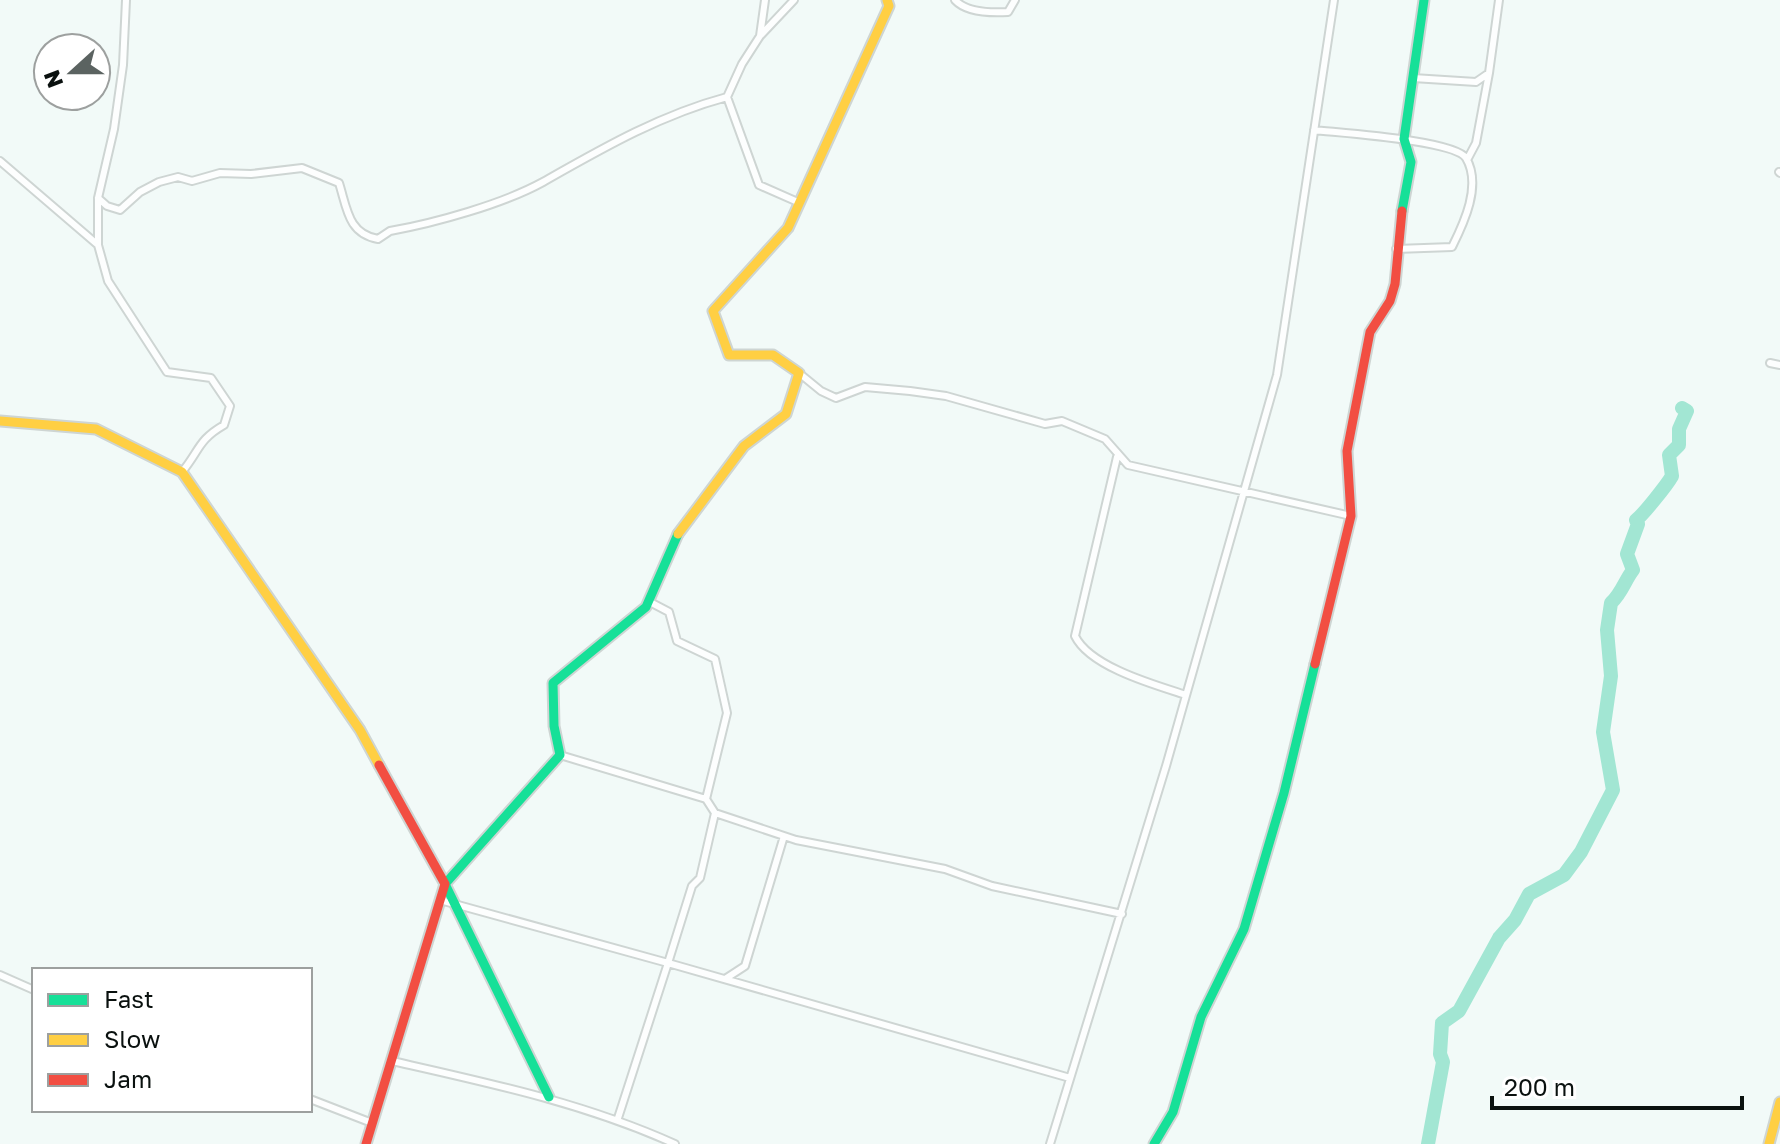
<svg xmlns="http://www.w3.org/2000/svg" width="1780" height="1144" viewBox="0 0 1780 1144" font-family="'Golos Text',sans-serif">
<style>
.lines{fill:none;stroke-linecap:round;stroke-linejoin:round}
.river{stroke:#a2e6d3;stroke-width:14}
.street-casing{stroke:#ced5d3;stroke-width:10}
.fast-casing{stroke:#ced5d3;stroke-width:13}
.slow-casing{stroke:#ced5d3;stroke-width:13}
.jam-casing{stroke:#ced5d3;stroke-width:13}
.street{stroke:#fdfefe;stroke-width:6}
.fast{stroke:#16e098;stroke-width:9}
.slow{stroke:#ffcf43;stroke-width:9}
.jam{stroke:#f24e42;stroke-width:9}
</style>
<rect width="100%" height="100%" fill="#f2faf8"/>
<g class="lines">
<!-- river -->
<path class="river" d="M1428 1144 1443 1062 1440 1054 1442 1023 1459 1011 1499 938 1515 920 1529 894 1564 875 1581 852 1613 790 1603 732 1611 676 1607 630 1611 603C1622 593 1625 580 1633 570L1627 554 1638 524 1636 520C1642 516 1667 485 1672 476L1669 455 1679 445V429L1687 411 1682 408"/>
<!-- street casing -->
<g class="street-casing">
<path id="street" d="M955 0C966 12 991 13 1008 12L1015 0
M761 35 794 0
M1413 78 1476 82 1489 73 1499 0
M727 97 742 64 760 36 765 0
M1314 130C1340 133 1454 140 1466 158 1482 185 1464 223 1452 247L1396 249
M1467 160 1476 143 1489 73
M0 161 98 245 108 281 167 372 211 378 230 406 224 425C198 440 200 450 182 472
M1779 172 1780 173
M98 198 107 206 120 210 140 192 159 182 178 177 192 181 220 173 251 174 302 168 339 183C347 208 348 234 378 239L390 231C435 223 503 204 543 182 603 148 660 115 727 97L759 185 800 203
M98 245V198L114 129 123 65 126 0
M1770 363 1780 365
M799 373 821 391 836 398 865 387 910 391 946 396 1045 424 1062 421 1105 439 1128 465 1351 516
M1117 457 1075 636C1090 667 1155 685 1186 695
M648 601 669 612 677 641 715 659 727 713 706 799
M715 813 796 840 945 869 992 886 1122 914
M440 900 668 963 692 886 700 878 715 813 706 799 560 755
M0 975 34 990
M725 979 745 966 784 836
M392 1061C489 1083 584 1103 675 1144
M310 1099 372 1123
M618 1118 668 963 1070 1078
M1050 1144 1166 766 1277 375 1334 0"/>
</g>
<!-- fast casing -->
<g class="fast-casing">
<path id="fast" d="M1402 211 1411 162 1404 139 1424 0
M549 1097 445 884 560 755 554 726 553 683 646 607 678 534
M1154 1144 1173 1112 1201 1017 1244 929 1284 793 1315 664"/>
</g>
<!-- slow casing -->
<g class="slow-casing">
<path id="slow" d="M0 421 96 429 182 472 360 730 379 765
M678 534 744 446 786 414 799 373 773 355H729L713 311 788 228 889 6 887 0
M1769 1144 1780 1102"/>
</g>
<!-- jam casing -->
<g class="jam-casing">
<path id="jam" d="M1315 664 1351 516 1347 451 1370 332 1390 301 1395 284 1402 211
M366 1144 445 884 379 765"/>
</g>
<!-- street -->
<use href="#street" class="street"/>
<!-- fast -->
<use href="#fast" class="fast"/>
<!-- slow -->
<use href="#slow" class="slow"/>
<!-- jam -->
<use href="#jam" class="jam"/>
</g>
<!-- legend -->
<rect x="32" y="968" width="280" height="144" fill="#ffffff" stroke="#9da09f" stroke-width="2"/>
<rect x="48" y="994" width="40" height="12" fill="#16e098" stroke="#9da09f" stroke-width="2"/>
<text x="104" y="1008" font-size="24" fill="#0a110f">Fast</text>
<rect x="48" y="1034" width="40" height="12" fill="#ffcf43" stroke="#9da09f" stroke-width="2"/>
<text x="104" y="1048" font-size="24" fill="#0a110f">Slow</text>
<rect x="48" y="1074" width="40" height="12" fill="#f24e42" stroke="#9da09f" stroke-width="2"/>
<text x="104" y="1088" font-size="24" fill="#0a110f">Jam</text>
<!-- north arrow -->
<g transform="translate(72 72) rotate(249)"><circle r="38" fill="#ffffff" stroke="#9da09f" stroke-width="2"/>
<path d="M0-6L14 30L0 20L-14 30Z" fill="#5b6361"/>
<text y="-12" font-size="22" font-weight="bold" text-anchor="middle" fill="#0a110f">N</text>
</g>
<!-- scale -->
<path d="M1492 1096v12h250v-12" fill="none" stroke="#0a110f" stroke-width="4"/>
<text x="1504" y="1096" font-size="24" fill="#0a110f" stroke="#ffffff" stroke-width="6" paint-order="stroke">200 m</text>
</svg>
